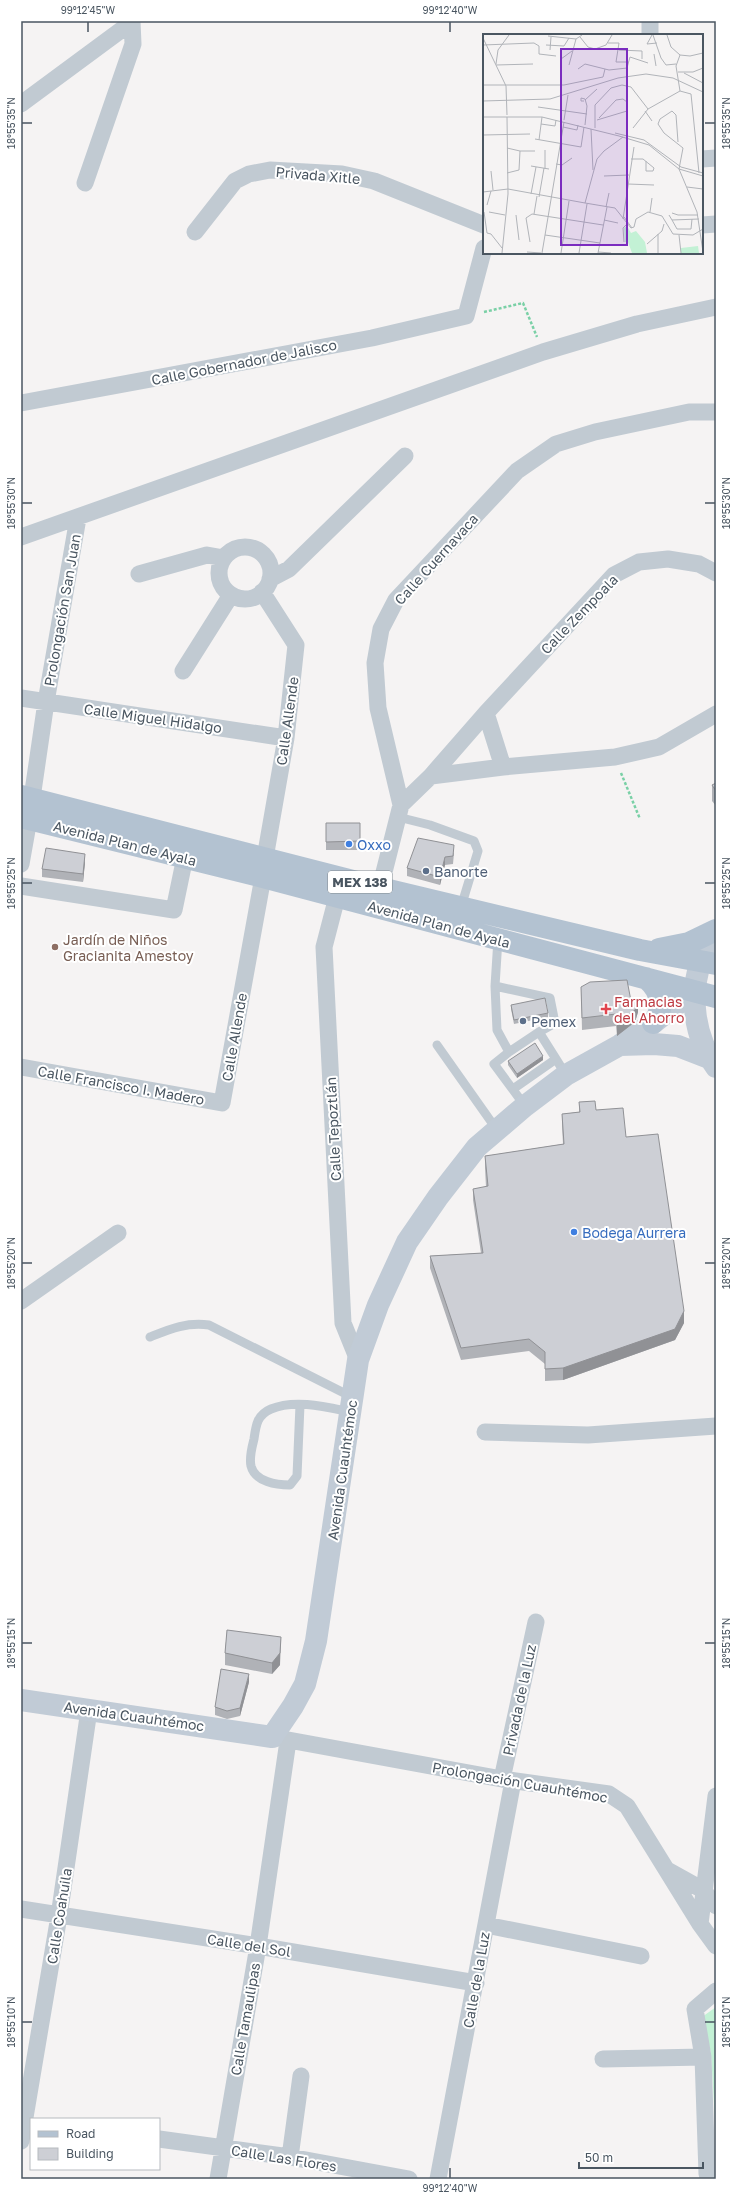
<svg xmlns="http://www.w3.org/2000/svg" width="737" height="2200" viewBox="0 0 737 2200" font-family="'Golos Text',sans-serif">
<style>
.green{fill:#c3f1d5}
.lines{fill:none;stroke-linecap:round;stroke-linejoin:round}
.path{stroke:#7ad0a6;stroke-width:2.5;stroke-dasharray:3 2;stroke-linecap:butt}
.service{stroke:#c1cad2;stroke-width:9}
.minor{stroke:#c1cad2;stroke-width:17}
.secondary{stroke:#c1cbd6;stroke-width:22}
.primary{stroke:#b3c2d1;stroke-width:22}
.wall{fill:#b0b2b7}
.shaded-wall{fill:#909195}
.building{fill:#cdcfd5;stroke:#909195}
.ticks{fill:none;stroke:#4a5661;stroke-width:1.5}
.shop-dot{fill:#3f7fe0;stroke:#fff;stroke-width:1.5}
.service-dot{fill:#5c6f8a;stroke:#fff;stroke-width:1.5}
.education-dot{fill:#8d6e63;stroke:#fff;stroke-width:1.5}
.health-dot{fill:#e0444e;stroke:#fff;stroke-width:1.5}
.labels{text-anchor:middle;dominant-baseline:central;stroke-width:4;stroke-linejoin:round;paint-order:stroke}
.shield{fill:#fff;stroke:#808990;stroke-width:1}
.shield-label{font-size:13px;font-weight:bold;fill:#4a5661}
.street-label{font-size:14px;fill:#4a5661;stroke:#fff}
.shop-label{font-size:14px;fill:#366cbe;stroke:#fff;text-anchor:start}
.service-label{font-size:14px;fill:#4e5e75;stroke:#fff;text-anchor:start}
.education-label{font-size:14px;fill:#785e54;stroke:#fff;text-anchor:start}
.health-label{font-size:14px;fill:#be3a42;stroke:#fff;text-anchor:start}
.inset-road{fill:none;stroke:#b1b4b9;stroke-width:1}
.view{fill:#7b2cbf;fill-opacity:0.15;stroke:#7b2cbf;stroke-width:2}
.inset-edge{fill:none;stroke:#4a5661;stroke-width:2}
.neatline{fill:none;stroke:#4a5661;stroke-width:1.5}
.ticks-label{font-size:10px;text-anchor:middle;fill:#4a5661}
</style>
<rect width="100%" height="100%" fill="#f5f3f3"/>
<!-- green -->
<path class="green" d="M716 2007V2138L711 2053 702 2017Z"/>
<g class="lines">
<!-- path -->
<path class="path" d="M484 312 523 303 537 337
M621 773 640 819"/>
<!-- service -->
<path class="service" d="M398 817 430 825 474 841 478 851 461 907
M498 939 495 986 550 998 555 1023 539 1032
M495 986 497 1030 509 1052 494 1064 525 1106
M437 1045 497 1130
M509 1052 539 1032 556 1059
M513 1089 556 1059 566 1075
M150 1337C170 1329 186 1322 209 1325L352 1397
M300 1405 297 1476 290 1485C277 1485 255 1482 251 1466 249 1457 252 1447 254 1439 256 1425 257 1415 271 1409 295 1399 326 1407 350 1412"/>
<!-- minor -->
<path class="minor" d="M650 35V21
M21 104 132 22
M702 159 716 158
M85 183 133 44 132 21
M702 225 716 224
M195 232 235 181 249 174 270 170 342 174 374 181 484 225
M21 403 372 338 466 316 484 248
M21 537 543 352 637 324 716 307
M219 573a26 26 0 1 1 52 0a26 26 0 1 1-52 0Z
M139 574 207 555 224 558
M270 579 289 569 405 456
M262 592 296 645 286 738 265 858
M183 671 231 595
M21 698 286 738
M486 713 503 767
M431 776 486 713 614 575 639 562 668 559 699 564 716 573
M32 798 46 702 78 518
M401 805 431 776 503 767 615 757 659 747 716 714
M21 864 29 819
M21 886 174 910 185 857
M380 888 401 805 378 708 375 663 381 629 396 600 517 471 556 444 595 432 689 412H716
M337 897 324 947 343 1323 358 1360
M21 1067 222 1103 263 877
M21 1301 118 1233
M485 1432 588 1435 716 1426
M272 1737 502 1779 609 1794 627 1806 700 1924 716 1946
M502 1779 536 1622
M667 1870 703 1890 716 1906
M21 1909 258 1946 476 1983
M700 1924 716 1796
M486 1925 641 1956
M603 2059 703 2057
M159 2139 290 2157 409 2179
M21 2141 59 1916 89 1710
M290 2157 301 2076
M707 2174 703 2057 695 2009 716 1991
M218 2179 258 1946 288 1741
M438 2179 513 1781"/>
<!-- secondary -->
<path class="secondary" d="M716 935C711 943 704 952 701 961 689 996 694 1037 716 1067
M620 1045 654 1044 678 1046 709 1058
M21 1700 272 1737 293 1706 305 1684 316 1641 358 1360 378 1305 407 1242 438 1197 477 1147 525 1106 566 1075 620 1045 653 1023 694 991"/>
<!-- primary -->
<path class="primary" d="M21 796 380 888 640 950 716 964
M21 817 263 877 716 997
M659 949 689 943 716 930
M646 978C661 991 666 1007 653 1023"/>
</g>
<!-- wall -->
<path class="wall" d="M716 783V806L712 801V785Z
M326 823H360V850H326Z
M454 853 453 864 445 865 440 885 407 876V868Z
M85 862 83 882 42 877V869Z
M581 987 631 1001 638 1012 635 1022 617 1036 616 1026 582 1030Z
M511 1005 548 1013V1017L514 1024 511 1009Z
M543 1060 517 1078 508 1065V1061Z
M579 1102 596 1110 626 1137 684 1323 675 1340 563 1380 545 1381V1364L529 1351 461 1360 430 1268V1256L481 1253 473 1200V1189L486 1187 485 1168V1156L563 1144 562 1125V1114L579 1112Z
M227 1630 280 1665 272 1674 225 1665V1653Z
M249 1682 240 1716 227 1719 215 1715V1707Z"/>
<!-- shaded-wall -->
<path class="shaded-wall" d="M85 854V862L83 882V874Z
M445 857V865L440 885V877Z
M638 1000V1012L635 1022 617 1036V1024Z
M543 1056V1060L517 1078V1074Z
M684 1311V1323L675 1340 563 1380V1368Z
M281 1637 280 1665 272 1674V1663Z
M249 1674V1682L240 1716V1708Z"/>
<!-- building -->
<path class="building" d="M716 783V791L712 785Z
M326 823H360V841L326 842Z
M418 838 454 845 453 856 445 857 440 877 407 868Z
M46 848 85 854 83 874 42 869Z
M627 980 631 1001 638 1000 635 1010 617 1024 616 1014 582 1018 581 987 590 982Z
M545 998 548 1013 514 1020 511 1005Z
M535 1043 543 1056 517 1074 508 1061Z
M595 1101 596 1110 623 1108 626 1137 658 1134 684 1311 675 1329 563 1368 545 1369V1352L529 1339 461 1348 430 1256 483 1253 473 1189 488 1186 485 1156 564 1144 562 1114 580 1112 579 1102Z
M227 1630 281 1637 280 1653 272 1663 225 1653Z
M221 1669 249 1674 240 1708 227 1711 215 1707Z"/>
<!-- ticks -->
<path class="ticks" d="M88 22V32M450 22V32M22 123H32M705 123H715M22 503H32M705 503H715M22 883H32M705 883H715M22 1263H32M705 1263H715M22 1643H32M705 1643H715M22 2022H32M705 2022H715M450 2168V2178"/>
<!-- markers -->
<g class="shop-dot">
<circle cx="349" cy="844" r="4"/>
<circle cx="574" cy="1232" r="4"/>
</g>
<g class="service-dot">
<circle cx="426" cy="871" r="4"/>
<circle cx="523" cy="1021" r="4"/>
</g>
<circle class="education-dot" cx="55" cy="947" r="4"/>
<path class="health-dot" d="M604 1003h4v4h4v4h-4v4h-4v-4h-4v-4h4z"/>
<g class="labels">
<!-- shield labels -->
<rect class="shield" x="328" y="871" width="64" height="22" rx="3"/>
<g class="shield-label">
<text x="360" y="882">MEX 138</text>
</g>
<!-- street labels -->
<g class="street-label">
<text transform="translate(318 175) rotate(5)">Privada Xitle</text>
<text transform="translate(244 362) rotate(-11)">Calle Gobernador de Jalisco</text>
<text transform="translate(436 559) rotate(-48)">Calle Cuernavaca</text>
<text transform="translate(62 610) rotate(-80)">Prolongación San Juan</text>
<text transform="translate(579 614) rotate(-46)">Calle Zempoala</text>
<text transform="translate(153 718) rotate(8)">Calle Miguel Hidalgo</text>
<text transform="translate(287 721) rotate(-82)">Calle Allende</text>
<text transform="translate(125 843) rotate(14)">Avenida Plan de Ayala</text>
<text transform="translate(439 924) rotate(15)">Avenida Plan de Ayala</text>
<text transform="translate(234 1037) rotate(-80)">Calle Allende</text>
<text transform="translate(121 1085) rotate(10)">Calle Francisco I. Madero</text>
<text transform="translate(333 1129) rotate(-93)">Calle Tepoztlán</text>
<text transform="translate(342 1470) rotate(-82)">Avenida Cuauhtémoc</text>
<text transform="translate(519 1700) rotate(-78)">Privada de la Luz</text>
<text transform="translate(134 1716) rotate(8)">Avenida Cuauhtémoc</text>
<text transform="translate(520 1782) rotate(10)">Prolongación Cuauhtémoc</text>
<text transform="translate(59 1916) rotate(-81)">Calle Coahuila</text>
<text transform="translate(249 1945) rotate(9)">Calle del Sol</text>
<text transform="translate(476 1980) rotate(-80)">Calle de la Luz</text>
<text transform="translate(245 2019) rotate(-80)">Calle Tamaulipas</text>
<text transform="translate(284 2158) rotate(9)">Calle Las Flores</text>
</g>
<!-- shop labels -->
<g class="shop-label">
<text x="357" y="844">Oxxo</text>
<text x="582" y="1232">Bodega Aurrera</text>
</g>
<!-- service labels -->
<g class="service-label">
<text x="434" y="871">Banorte</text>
<text x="531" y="1021">Pemex</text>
</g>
<!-- education labels -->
<g class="education-label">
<text x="63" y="939">Jardín de Niños<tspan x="63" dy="16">Gracianita Amestoy</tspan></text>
</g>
<!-- health labels -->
<g class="health-label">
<text x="614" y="1001">Farmacias<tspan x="614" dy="16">del Ahorro</tspan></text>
</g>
</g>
<!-- overview -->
<g transform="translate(483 34)">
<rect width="220" height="220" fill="#f5f3f3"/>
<path d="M144 192 148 199 153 197 162 208 164 219H149L145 208H142L141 194ZM215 212 216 219H198V214Z" fill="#c3f1d5"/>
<path class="inset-road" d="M169 1 164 10 174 9M170 1 178 24 183 31 193 30M184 1 188 13 197 21 207 22 220 19M65 2 93 5 99 1M97 3 105 13 112 15 123 11 129 1M0 4 23 52 24 81M125 9H136L133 28H146M0 11 51 9 56 12V20L73 22M63 11 81 12 86 4M67 16 68 3M136 16 159 17V25M171 20 173 32M197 21 193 32 197 57M78 25 89 17M13 30 15 16 26 1M13 31 50 30M86 31 93 5M95 35 102 30 126 36 144 34 147 23 165 29M195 38H210L220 34M201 39 220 49M0 51H81L120 43 122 35M102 66 114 55M0 67 67 65 135 44 163 40 190 44 220 58M101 67H98V64L102 65 104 72 102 91M55 73 104 80M162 77 169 87M0 83H59L136 102 166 111 196 135 220 142M81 86 85 61M114 86 144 77V68L140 65 133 66 116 84M58 90 72 92 73 86M80 93 94 96 95 91M112 94V71L128 54 139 51 148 53 165 75M150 94 165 75 197 57 208 60 216 139M108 95 110 136M132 99 161 106 198 133 220 139M0 101 47 100M52 105 98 113 101 93M56 106 59 83M195 108 193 81 189 77 177 85 175 90 181 99 200 114 196 135 214 178 220 218M24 114 37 117M62 116V135M37 117H52M148 125H160L171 134 170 137H163V127M73 130 79 131 89 124M48 132 66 135M8 137 10 156M24 139 36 136 37 117M121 142 146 141M145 150 171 151M204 153 220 155M0 158 25 155 102 169 114 125 121 117 140 103M48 160 53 133M56 163 61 134M102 169 132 174 148 194 151 193 153 185 165 178 179 182 190 200 210 201 220 195M4 171 8 157M123 173 126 159M1 178 4 199 8 200 19 214M6 178 22 181M167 178 169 164M189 179 195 181H215M51 180 54 162M33 181 36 206M186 181 189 186 216 185M141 183 149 194M140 185 151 113M121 186 135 189M189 186 194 195H208L209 185M62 201 117 209M196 201 198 219M47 208 43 184 49 180 120 191M141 208 140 194 144 190M164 210 179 197 181 190M44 218 58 219M115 218 128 219M19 219 25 160 24 83M59 219 81 88M78 219 86 167M96 219 104 170M115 219 124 173M175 219V200"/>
<path class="view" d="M78 15H144V211H78Z"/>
<rect width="220" height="220" class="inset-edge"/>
</g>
<!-- border -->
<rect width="737" height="2200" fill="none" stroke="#ffffff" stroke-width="44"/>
<!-- legend -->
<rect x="30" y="2118" width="130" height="52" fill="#ffffff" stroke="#b7bbc0"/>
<rect x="38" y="2131" width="20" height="6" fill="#b3c2d1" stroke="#b7bbc0"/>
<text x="66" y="2138" font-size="12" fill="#4a5661">Road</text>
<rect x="38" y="2148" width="20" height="12" fill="#cdcfd5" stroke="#b7bbc0"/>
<text x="66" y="2158" font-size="12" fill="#4a5661">Building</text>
<!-- scale -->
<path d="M579 2162v6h124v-6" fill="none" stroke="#4a5661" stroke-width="2"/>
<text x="585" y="2162" font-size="12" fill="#4a5661" stroke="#ffffff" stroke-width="3" paint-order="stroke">50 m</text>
<rect x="22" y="22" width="693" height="2156" class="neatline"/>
<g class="ticks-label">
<text x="88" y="14">99°12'45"W</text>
<text x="450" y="14">99°12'40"W</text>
<text transform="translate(11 123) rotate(-90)" y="4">18°55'35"N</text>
<text transform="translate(726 123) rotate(-90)" y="4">18°55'35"N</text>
<text transform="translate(11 503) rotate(-90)" y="4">18°55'30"N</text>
<text transform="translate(726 503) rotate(-90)" y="4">18°55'30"N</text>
<text transform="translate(11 883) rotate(-90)" y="4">18°55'25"N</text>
<text transform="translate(726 883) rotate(-90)" y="4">18°55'25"N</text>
<text transform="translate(11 1263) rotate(-90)" y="4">18°55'20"N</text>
<text transform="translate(726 1263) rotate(-90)" y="4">18°55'20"N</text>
<text transform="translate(11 1643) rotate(-90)" y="4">18°55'15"N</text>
<text transform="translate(726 1643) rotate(-90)" y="4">18°55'15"N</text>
<text transform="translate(11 2022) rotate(-90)" y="4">18°55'10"N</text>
<text transform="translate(726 2022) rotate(-90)" y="4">18°55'10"N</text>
<text x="450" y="2192">99°12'40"W</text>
</g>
</svg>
